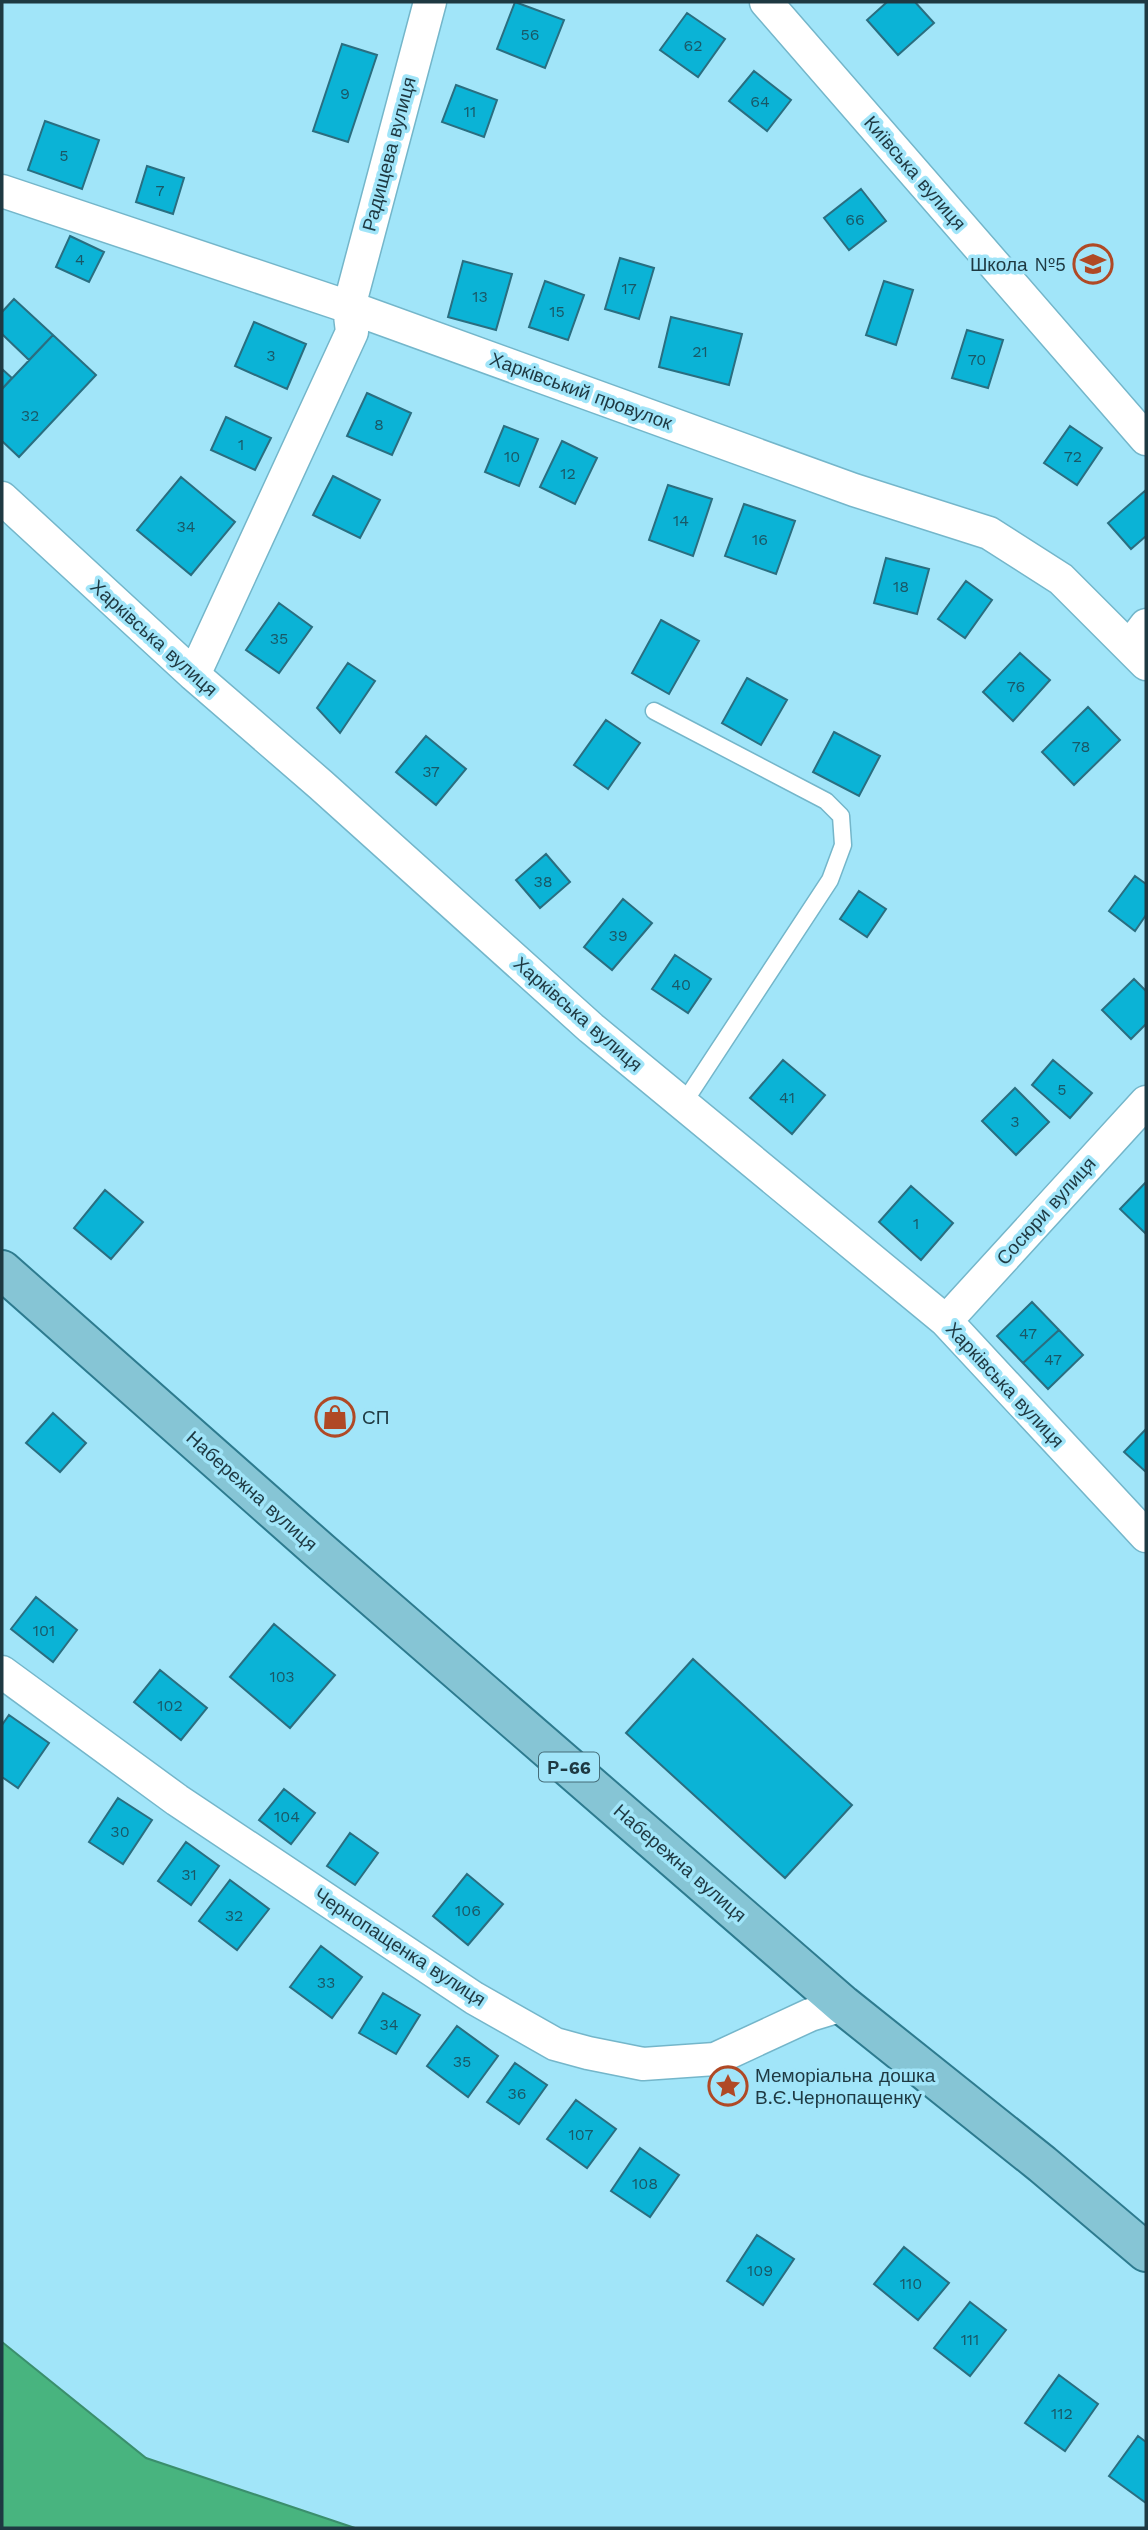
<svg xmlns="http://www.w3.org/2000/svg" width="1148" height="2530" viewBox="0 0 1148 2530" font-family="'Work Sans',sans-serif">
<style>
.water{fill:#48b47f;stroke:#3b8f6d;stroke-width:2}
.building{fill:#0bb3d6;stroke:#2a6e80;stroke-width:2}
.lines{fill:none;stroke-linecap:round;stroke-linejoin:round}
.service-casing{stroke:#74b6ca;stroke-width:19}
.minor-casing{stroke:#74b6ca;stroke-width:35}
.primary-casing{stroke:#2e7b8f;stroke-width:42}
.service{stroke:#fff;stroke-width:16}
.minor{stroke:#fff;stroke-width:32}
.primary{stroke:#86c5d5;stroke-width:38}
.labels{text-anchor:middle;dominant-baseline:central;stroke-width:7;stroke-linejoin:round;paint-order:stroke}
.number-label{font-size:16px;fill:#195867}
.shield{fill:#a1e5f9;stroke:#456d79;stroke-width:2}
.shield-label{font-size:18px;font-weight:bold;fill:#1e3942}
.street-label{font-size:19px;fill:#1e3942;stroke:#a1e5f9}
.poi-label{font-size:19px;fill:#1e3942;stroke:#a1e5f9;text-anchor:start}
</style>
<rect width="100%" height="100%" fill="#a1e5f9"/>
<!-- water -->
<path class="water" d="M2 2342 146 2458 355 2528H2Z"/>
<!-- building -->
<path class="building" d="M515 2 564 20 545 68 497 49Z
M887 2H915L934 23 898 55 867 20Z
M687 13 725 39 698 77 660 50Z
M342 44 377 55 348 142 313 131Z
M754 71 791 100 767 131 729 101Z
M456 85 497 100 484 137 442 122Z
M45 121 99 140 82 189 28 170Z
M147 166 184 178 173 214 136 202Z
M861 189 886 221 849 250 824 218Z
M70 236 104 252 89 282 56 267Z
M620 258 654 268 639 319 605 309Z
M463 261 512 274 496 330 448 317Z
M545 281 584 295 568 340 529 327Z
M884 281 913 290 896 345 866 335Z
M14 299 53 335 29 360 2 334V312Z
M671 317 742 334 729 385 659 367Z
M254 322 306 344 287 389 235 366Z
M967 330 1003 340 988 388 952 378Z
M53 335 96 375 19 457 2 441V389Z
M2 369 12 378 2 389Z
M367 393 411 413 392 455 347 436Z
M226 417 271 438 255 470 211 450Z
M504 426 538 439 519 486 485 472Z
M1070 426 1102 448 1077 485 1044 463Z
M562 441 597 458 575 504 540 487Z
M333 476 380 500 360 538 313 515Z
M181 477 235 522 191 575 137 530Z
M668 485 712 499 693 556 649 540Z
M1146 490V536L1131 549 1108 523Z
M744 504 795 521 776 574 725 556Z
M886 558 929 569 917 614 874 603Z
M966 581 992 600 965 638 938 619Z
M279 603 312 627 279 673 246 650Z
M661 620 699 641 669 694 632 673Z
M1020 653 1050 680 1013 721 983 692Z
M348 663 375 681 340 733 317 708Z
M747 678 787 700 761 745 722 723Z
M1088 707 1120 740 1074 785 1042 752Z
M606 720 640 743 608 789 574 765Z
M834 732 880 756 859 796 813 772Z
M426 736 466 769 436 805 396 772Z
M546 854 570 882 540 908 516 880Z
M1135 876 1146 884V915L1135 931 1109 911Z
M859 891 886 909 867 937 840 919Z
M623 899 652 923 612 970 584 947Z
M675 955 711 979 688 1013 652 989Z
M1134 979 1146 991V1024L1131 1039 1102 1010Z
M783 1060 825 1095 792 1134 750 1098Z
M1053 1060 1092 1093 1070 1118 1032 1085Z
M1015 1088 1049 1122 1016 1155 982 1121Z
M1146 1182V1234L1120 1209Z
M911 1186 953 1223 921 1260 879 1222Z
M105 1190 143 1222 111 1259 74 1228Z
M1032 1302 1059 1330 1023 1363 997 1336Z
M1059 1330 1083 1355 1048 1389 1023 1363Z
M53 1413 86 1443 60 1472 26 1443Z
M1146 1429V1472L1124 1452Z
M36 1597 77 1630 53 1662 11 1629Z
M274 1624 335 1675 290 1728 230 1677Z
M693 1659 852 1805 785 1878 626 1733Z
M160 1670 207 1708 181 1740 134 1702Z
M9 1715 49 1743 18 1788 2 1777V1725Z
M284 1789 315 1813 291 1844 259 1820Z
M118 1798 152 1820 123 1864 89 1842Z
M350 1833 378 1853 355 1885 327 1866Z
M186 1842 219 1866 191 1905 158 1881Z
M467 1874 503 1904 468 1945 433 1916Z
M230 1880 269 1909 237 1950 199 1921Z
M321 1946 362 1977 332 2018 290 1987Z
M383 1993 420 2015 396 2054 359 2033Z
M457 2026 498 2056 468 2097 427 2066Z
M515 2063 547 2085 519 2124 487 2102Z
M576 2100 616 2129 587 2168 547 2139Z
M640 2148 679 2175 650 2217 611 2191Z
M757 2235 794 2259 763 2305 727 2281Z
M904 2247 949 2283 918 2320 874 2284Z
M970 2302 1006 2330 970 2376 934 2348Z
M1059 2375 1098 2404 1065 2451 1025 2423Z
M1138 2436 1146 2442V2503L1109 2476Z"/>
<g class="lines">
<!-- service casing -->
<g class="service-casing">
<path id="service" d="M654 711 826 801 841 816 843 845 830 880 683 1104"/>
</g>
<!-- minor casing -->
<g class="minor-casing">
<path id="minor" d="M766 2 1146 439
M2 191 349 307 854 490 989 533 1061 579 1129 647
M2 498 194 675 321 785 591 1028 946 1321 1146 1536
M1146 625 1129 647 1146 664
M194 675 352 332 349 307 430 2
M946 1321 1146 1102
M2 1672 177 1800 474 1998 555 2044 588 2053 643 2064 715 2059 810 2015 843 2005"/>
</g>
<!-- primary casing -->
<g class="primary-casing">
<path id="primary" d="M2 1270 321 1552 843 2005 1042 2164 1146 2252"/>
</g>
<!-- service -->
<use href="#service" class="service"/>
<!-- minor -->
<use href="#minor" class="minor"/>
<!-- primary -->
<use href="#primary" class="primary"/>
</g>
<!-- icons -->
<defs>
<g id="school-ring" transform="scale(2.0125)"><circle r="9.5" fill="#a1e5f9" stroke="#b04925" stroke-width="1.5"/><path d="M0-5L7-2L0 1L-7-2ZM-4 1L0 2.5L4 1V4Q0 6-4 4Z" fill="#b04925"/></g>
<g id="shop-ring" transform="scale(2.0125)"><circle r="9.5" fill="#a1e5f9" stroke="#b04925" stroke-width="1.5"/><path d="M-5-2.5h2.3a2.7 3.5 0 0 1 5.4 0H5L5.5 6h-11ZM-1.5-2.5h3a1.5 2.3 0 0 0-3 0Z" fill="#b04925"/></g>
<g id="sight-ring" transform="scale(2.0125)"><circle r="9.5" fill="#a1e5f9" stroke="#b04925" stroke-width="1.5"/><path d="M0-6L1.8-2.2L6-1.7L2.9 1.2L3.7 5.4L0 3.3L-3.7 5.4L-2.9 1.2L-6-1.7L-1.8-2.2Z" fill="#b04925"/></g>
</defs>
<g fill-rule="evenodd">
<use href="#school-ring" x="1093" y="264"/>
<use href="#shop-ring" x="335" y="1417"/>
<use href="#sight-ring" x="728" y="2086"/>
</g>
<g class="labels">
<!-- number labels -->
<g class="number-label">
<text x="530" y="34">56</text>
<text x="693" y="45">62</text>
<text x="345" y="93">9</text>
<text x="760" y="101">64</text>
<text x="470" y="111">11</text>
<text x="64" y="155">5</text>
<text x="160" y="190">7</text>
<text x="855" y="219">66</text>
<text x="80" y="259">4</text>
<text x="629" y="288">17</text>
<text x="480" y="296">13</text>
<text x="557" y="311">15</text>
<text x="700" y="351">21</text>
<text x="271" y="355">3</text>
<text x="977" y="359">70</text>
<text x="30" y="415">32</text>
<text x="379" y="424">8</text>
<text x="241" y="444">1</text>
<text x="512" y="456">10</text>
<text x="1073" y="456">72</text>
<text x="568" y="473">12</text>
<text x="681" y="520">14</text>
<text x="186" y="526">34</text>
<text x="760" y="539">16</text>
<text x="901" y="586">18</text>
<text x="279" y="638">35</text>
<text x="1016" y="686">76</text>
<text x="1081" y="746">78</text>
<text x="431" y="771">37</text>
<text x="543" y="881">38</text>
<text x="618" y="935">39</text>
<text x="681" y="984">40</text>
<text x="1062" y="1089">5</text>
<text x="787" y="1097">41</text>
<text x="1015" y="1121">3</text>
<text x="916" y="1223">1</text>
<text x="1028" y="1333">47</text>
<text x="1053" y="1359">47</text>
<text x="44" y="1630">101</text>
<text x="282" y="1676">103</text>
<text x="170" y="1705">102</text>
<text x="287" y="1816">104</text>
<text x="120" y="1831">30</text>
<text x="189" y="1874">31</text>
<text x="468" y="1910">106</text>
<text x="234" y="1915">32</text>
<text x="326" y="1982">33</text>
<text x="389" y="2024">34</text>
<text x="462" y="2061">35</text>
<text x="517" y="2093">36</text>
<text x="581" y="2134">107</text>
<text x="645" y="2183">108</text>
<text x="760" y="2270">109</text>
<text x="911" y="2283">110</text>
<text x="970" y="2339">111</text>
<text x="1062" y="2413">112</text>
</g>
<!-- shield labels -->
<rect class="shield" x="539" y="1752.5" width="60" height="29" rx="5"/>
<g class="shield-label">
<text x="569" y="1767">Р-66</text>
</g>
<!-- street labels -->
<g class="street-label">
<text transform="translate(389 154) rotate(-75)">Радищева вулиця</text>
<text transform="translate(915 173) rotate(49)">Київська вулиця</text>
<text transform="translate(581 391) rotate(20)">Харківський провулок</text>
<text transform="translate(154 638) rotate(42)">Харківська вулиця</text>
<text transform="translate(578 1014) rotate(41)">Харківська вулиця</text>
<text transform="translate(1046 1211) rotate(-48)">Сосюри вулиця</text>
<text transform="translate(1005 1385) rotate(47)">Харківська вулиця</text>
<text transform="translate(252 1491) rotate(42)">Набережна вулиця</text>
<text transform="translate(680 1863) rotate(41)">Набережна вулиця</text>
<text transform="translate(400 1947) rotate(33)">Чернопащенка вулиця</text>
</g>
<!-- poi labels -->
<g class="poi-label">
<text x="1066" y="264" text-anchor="end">Школа №5</text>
<text x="362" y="1417">СП</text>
<text x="755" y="2075">Меморіальна дошка<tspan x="755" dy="22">В.Є.Чернопащенку</tspan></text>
</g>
</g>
<!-- border -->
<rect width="1148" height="2530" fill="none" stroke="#1e3942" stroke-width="7"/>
</svg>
